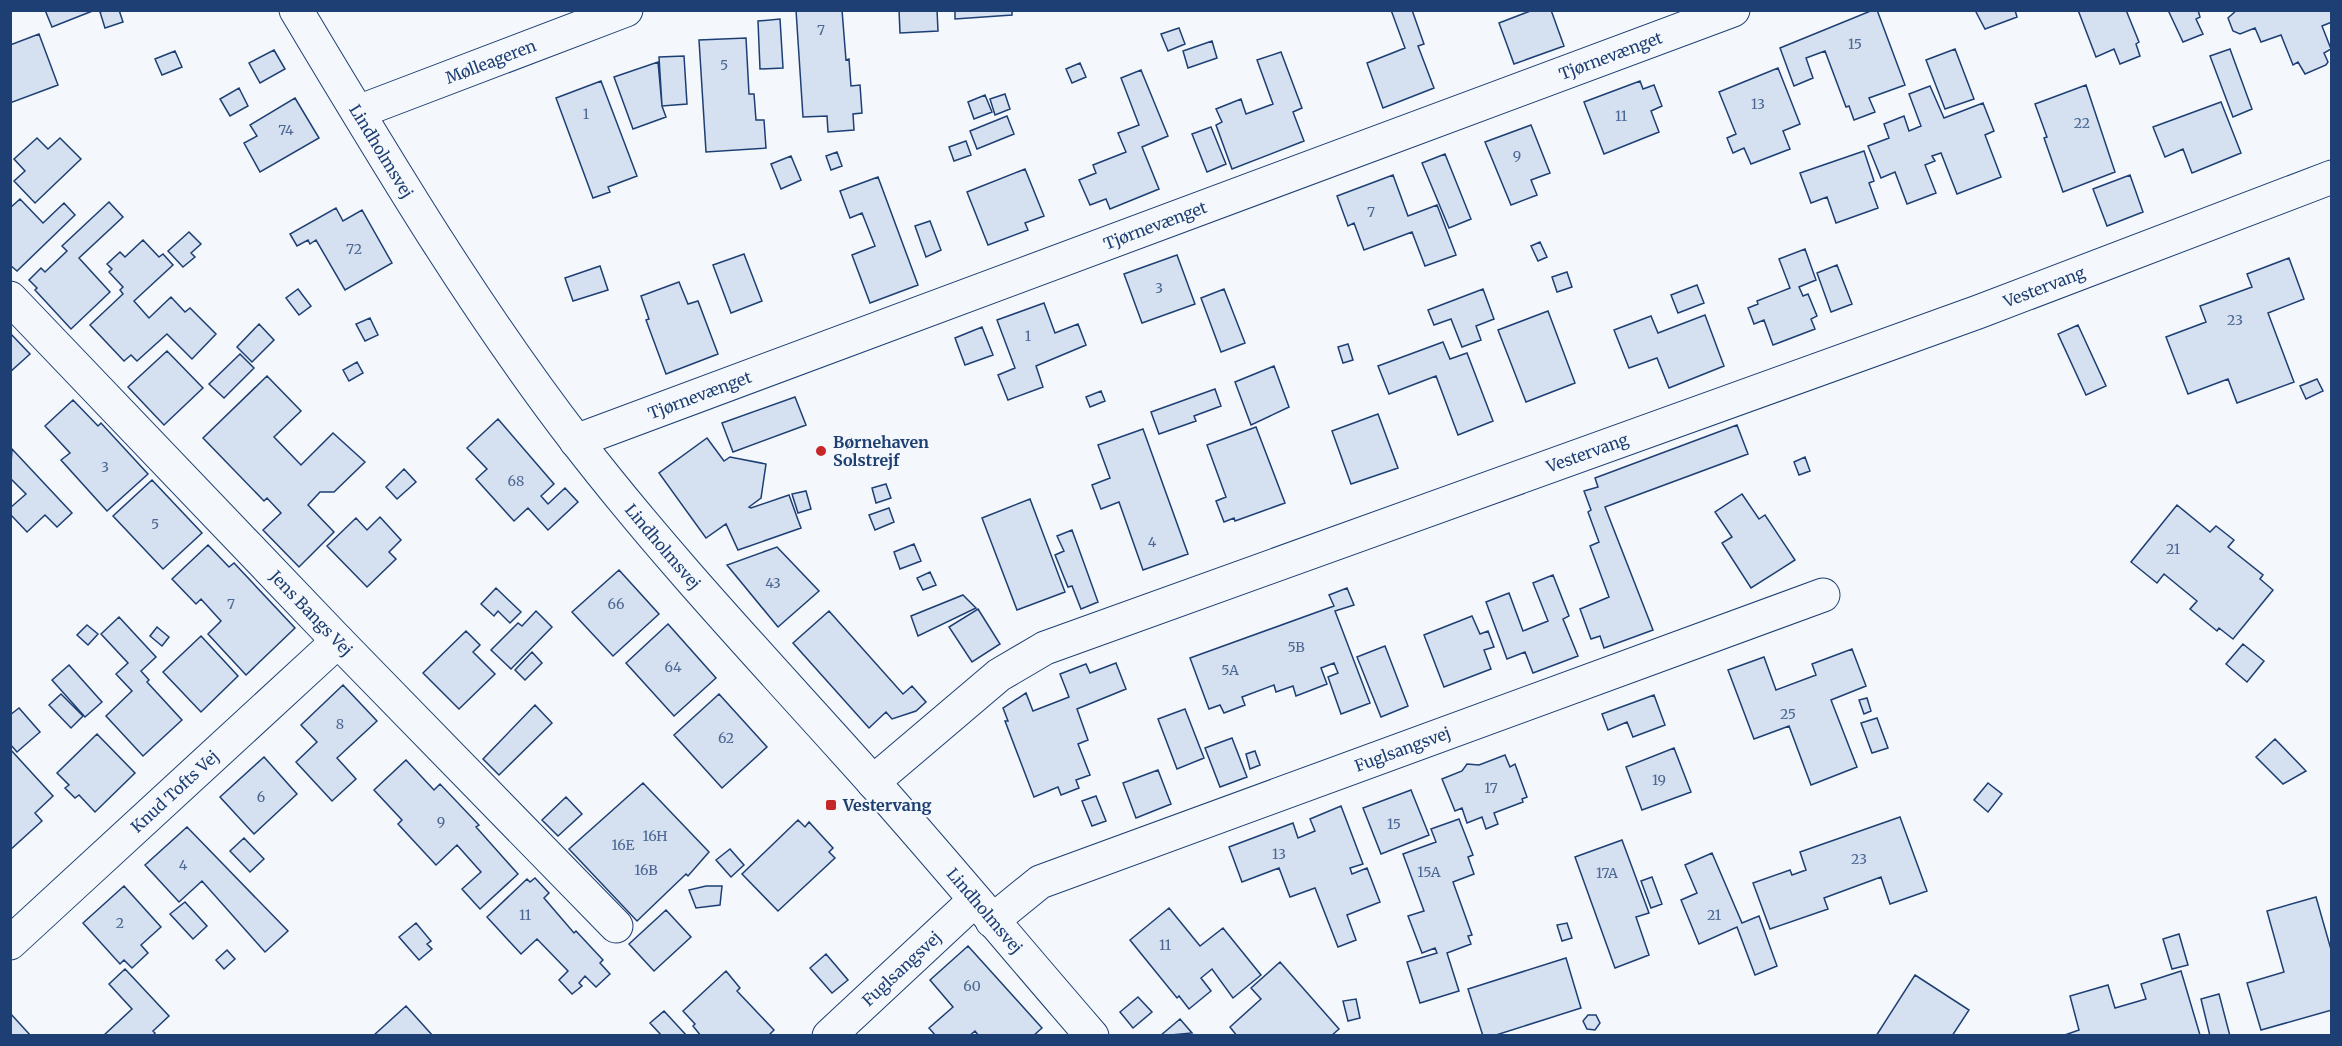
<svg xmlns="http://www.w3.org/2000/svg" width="2342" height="1046" viewBox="0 0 2342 1046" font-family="Merriweather,serif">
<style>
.building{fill:#d5e0f0;stroke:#1d3f73;stroke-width:1.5}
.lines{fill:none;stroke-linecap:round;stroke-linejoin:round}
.minor-casing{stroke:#1d3f73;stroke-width:35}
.minor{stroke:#f4f7fb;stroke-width:33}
.poi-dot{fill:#c62828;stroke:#f4f7fb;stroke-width:2}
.labels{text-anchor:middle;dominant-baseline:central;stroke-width:4.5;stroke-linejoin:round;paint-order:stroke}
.number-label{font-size:14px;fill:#4b6792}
.street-label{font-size:16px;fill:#1d3f73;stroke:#f4f7fb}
.poi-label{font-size:16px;font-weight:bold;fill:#1d3f73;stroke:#f4f7fb;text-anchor:start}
</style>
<rect width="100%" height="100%" fill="#f4f7fb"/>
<!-- building -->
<path class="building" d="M45 10H95L52 27Z
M106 10H119L123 22 105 28 100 12Z
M796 10H842L846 60 849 59 851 86 860 85 862 113 853 114 854 130 828 132 827 116 803 117Z
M899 10H937L938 31 900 33Z
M955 10H1012V15L955 19Z
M1391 10H1412L1424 44 1418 46 1434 88 1383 108 1367 63 1405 48Z
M1533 10H1551L1564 46 1514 64 1499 23Z
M1873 10H1877L1905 85 1869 98 1875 112 1854 120 1849 106 1846 107 1825 51 1806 58 1813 78 1794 86 1780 48Z
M1975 10H2015L2017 17 1985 29Z
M2078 10H2126L2139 42 2136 44 2140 56 2120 64 2114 49 2096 57Z
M2168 10H2198L2200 17 2196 19 2203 34 2183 42Z
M2237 10H2332V22L2322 26 2331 49 2324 53 2328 62 2326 65 2305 74 2298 62 2293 65 2281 35 2261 42 2255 28 2240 34 2233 31 2228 18Z
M780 19 783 68 760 69 758 21Z
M1179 28 1185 44 1168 51 1161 34Z
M39 34 58 85 10 103V45Z
M746 38 749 94H754L756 120H764L766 148 706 152 699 40Z
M1212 41 1217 58 1188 68 1183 51Z
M1955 49 1974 99 1945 109 1926 60Z
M2230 49 2252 109 2233 117 2210 56Z
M274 50 285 69 260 83 249 63Z
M175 51 182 67 162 75 155 59Z
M1281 52 1302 108 1293 112 1304 141 1232 169 1216 125 1222 122 1216 109 1241 99 1246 114 1273 104 1257 60Z
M684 56 687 104 662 106 659 57Z
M658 62 662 106 666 117 633 129 614 77Z
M1080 63 1086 77 1072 83 1066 69Z
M1778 68 1800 124 1783 131 1790 149 1751 164 1744 148 1733 153 1727 138 1736 134 1719 92Z
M1141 70 1168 136 1142 147 1159 189 1110 209 1106 199 1090 205 1079 180 1096 173 1093 165 1126 152 1118 133 1139 125 1121 78Z
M601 81 637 176 608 187 610 192 593 198 556 98Z
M1640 81 1643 89 1654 85 1662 106 1651 111 1659 132 1604 154 1584 102Z
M2086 85 2115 172 2063 192 2044 138 2047 137 2035 104Z
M1930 86 1944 118 1983 103 1994 131 1985 135 2001 177 1957 194 1941 153 1932 156 1935 161 1925 165 1936 193 1907 204 1895 172 1881 178 1868 146 1889 138 1884 124 1904 116 1909 131 1921 126 1909 94Z
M239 88 248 106 230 116 220 99Z
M1005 94 1010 109 995 115 990 99Z
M985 95 992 112 974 119 968 102Z
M295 98 319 138 260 172 244 143 257 136 250 125Z
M2221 102 2241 153 2192 173 2183 149 2165 157 2153 127Z
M1007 116 1014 134 977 149 970 131Z
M1531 125 1550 173 1531 180 1537 195 1511 205 1485 142Z
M1211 127 1226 164 1207 172 1192 134Z
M37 138 48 149 60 138 81 159 35 203 14 181 25 171 14 159Z
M966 141 971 155 954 161 949 147Z
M1864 151 1874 181 1869 183 1878 208 1836 223 1827 197 1811 203 1800 173Z
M837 152 842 166 831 170 826 156Z
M1445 154 1471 219 1449 228 1422 163Z
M791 156 801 180 781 189 771 164Z
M1025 169 1044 216 1025 223 1028 230 988 245 967 192Z
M1393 175 1408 216 1437 205 1456 255 1425 266 1412 232 1364 250 1354 223 1348 226 1337 196Z
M2130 175 2143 212 2107 226 2093 189Z
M878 177 918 285 870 303 852 255 875 246 862 213 850 218 840 191Z
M20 199 43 223 64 203 75 215 17 271 10 265V208Z
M109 202 123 217 79 258 110 292 71 329 35 290 37 288 29 280 41 268 45 272 67 251 62 246Z
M336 208 343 221 362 210 392 263 345 290 316 240 310 244 308 240 297 246 290 234Z
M930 221 941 250 926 257 915 226Z
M189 232 201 244 191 253 195 257 183 267 168 251Z
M143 240 159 257 163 254 173 265 134 301 149 318 171 297 185 312 190 308 216 334 192 359 167 334 137 361 131 355 124 361 90 325 123 294 120 290 123 287 109 272 112 269 107 264 120 252 125 257Z
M1540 242 1547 257 1538 261 1531 246Z
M1805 249 1816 280 1799 287 1803 296 1808 294 1817 316 1811 319 1815 329 1773 345 1764 320 1754 324 1748 308 1758 304 1757 301 1790 288 1779 259Z
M744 254 762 301 731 313 713 265Z
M1177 255 1195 304 1142 323 1124 274Z
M2289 258 2304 299 2268 313 2294 382 2237 403 2228 379 2188 394 2166 337 2206 322 2200 306 2252 287 2247 274Z
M1837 265 1852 304 1831 312 1817 273Z
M600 266 608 290 573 301 565 278Z
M1567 272 1572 287 1557 292 1552 277Z
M679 282 688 304 698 301 718 354 666 374 646 320 649 319 641 296Z
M1697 285 1704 303 1678 313 1671 295Z
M298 289 311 306 299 315 286 298Z
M1224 289 1245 343 1221 352 1201 298Z
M1483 289 1494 319 1476 326 1481 340 1462 347 1451 319 1434 325 1428 310Z
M1044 303 1055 333 1078 324 1086 345 1036 366 1043 387 1008 400 998 375 1015 368 997 320Z
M1548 311 1575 383 1526 402 1498 330Z
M1705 315 1724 366 1669 388 1657 358 1629 368 1614 330 1651 316 1658 333Z
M370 318 378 335 365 341 356 324Z
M259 324 274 340 252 362 237 347Z
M2078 325 2106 386 2086 395 2058 334Z
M982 327 993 355 965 365 955 338Z
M10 333 30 354 10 372Z
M1443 342 1450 359 1467 353 1493 421 1458 435 1436 376 1389 394 1378 366Z
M1348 344 1353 360 1343 363 1338 347Z
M167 351 203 388 164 425 128 387Z
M240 354 254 368 224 398 209 384Z
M357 362 363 373 349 381 343 370Z
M1274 366 1289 407 1251 425 1235 382Z
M267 376 301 411 274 437 301 465 333 433 365 462 334 492H320L308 505 334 532 299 567 263 530 281 513 267 498 264 501 203 438Z
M2317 379 2323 391 2306 399 2300 386Z
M1215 389 1221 406 1194 416 1196 421 1159 434 1151 412Z
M1101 391 1105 401 1090 407 1086 397Z
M795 397 806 425 733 452 722 423Z
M73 400 98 426 101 423 148 474 107 511 61 460 70 453 45 426Z
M1378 414 1398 468 1351 484 1332 431Z
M498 419 554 484 541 496 548 504 565 488 578 502 548 530 528 508 514 521 476 479 487 469 467 448Z
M1737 425 1748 454 1605 507 1653 630 1604 648 1600 636 1591 639 1580 609 1609 597 1590 546 1599 542 1588 512 1591 510 1584 491 1598 487 1595 478Z
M1256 427 1285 503 1235 521 1234 518 1224 522 1216 501 1226 497 1207 445Z
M1143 429 1188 554 1143 570 1119 502 1101 509 1092 485 1110 478 1098 445Z
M707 438 724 461 730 457 766 464 761 498 749 507 751 508 789 495 801 528 738 550 726 524 706 538 659 473Z
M12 449 72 513 57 527 45 515 27 532 10 514V508L26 494 10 478Z
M1805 457 1810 471 1799 475 1794 462Z
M404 469 416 482 397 499 386 487Z
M152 480 202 533 163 569 113 516Z
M886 484 891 498 876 503 872 488Z
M806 491 811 509 798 513 792 494Z
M1742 494 1759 519 1765 515 1795 560 1751 588 1722 543 1732 537 1715 512Z
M1030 499 1065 592 1017 610 982 518Z
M2177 505 2210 532 2216 526 2234 540 2228 547 2263 575 2260 579 2273 590 2233 639 2219 628 2217 631 2190 609 2197 601 2164 574 2157 583 2131 562Z
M889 508 894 522 875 530 869 515Z
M380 517 401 540 389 552 396 559 367 587 327 546 356 518 367 530Z
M1072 530 1098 602 1081 609 1072 586 1068 587 1055 555 1064 551 1057 536Z
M914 544 921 561 900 569 894 552Z
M208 545 229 567 234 563 295 628 246 675 208 634 221 621 201 599 196 604 172 579Z
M777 547 819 591 778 627 727 565Z
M619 570 659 614 613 656 572 612Z
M930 572 936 585 923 590 917 578Z
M1553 575 1569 616 1563 619 1578 656 1533 673 1525 652 1507 659 1486 602 1509 593 1523 631 1548 621 1533 583Z
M496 588 521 612 510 623 498 611 494 616 481 604Z
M1347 588 1354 605 1335 611 1370 703 1341 714 1328 677 1338 673 1334 663 1321 668 1327 684 1296 696 1293 686 1276 692 1274 685 1242 697 1245 705 1224 713 1220 705 1209 709 1190 658 1334 606 1329 595Z
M963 595 976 608 918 636 911 616Z
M978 609 1000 644 972 662 949 627Z
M536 611 552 627 511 669 491 650 518 623 522 626Z
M829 611 903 694 912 686 926 702 916 711 892 719 886 712 869 728 793 643Z
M1472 616 1480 634 1488 631 1494 647 1484 650 1491 669 1444 687 1424 635Z
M119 617 156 657 141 671 149 680 147 682 182 720 143 756 106 716 132 691 116 674 128 663 101 634Z
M668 624 716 678 674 716 626 663Z
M87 625 98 634 88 645 77 635Z
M157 627 169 637 162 646 150 636Z
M466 631 480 645 473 652 495 674 459 709 423 673Z
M201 636 238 676 201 712 163 672Z
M2243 644 2264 661 2247 682 2226 664Z
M1385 646 1408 706 1381 717 1357 657Z
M1852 649 1866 686 1831 700 1857 767 1811 785 1789 726 1754 739 1728 670 1764 657 1776 690 1816 675 1812 664Z
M532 652 542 663 525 680 515 670Z
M1116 663 1126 689 1077 709 1088 740 1078 744 1090 775 1076 780 1079 788 1061 795 1058 787 1034 797 1005 721H1008L1003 708 1026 693 1033 711 1069 697 1060 674 1086 664 1090 673Z
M69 665 102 702 85 717 52 680Z
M343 685 377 721 337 758 356 779 332 801 296 762 317 742 301 725Z
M61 694 83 716 71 728 49 705Z
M719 694 767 747 722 788 674 735Z
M1654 695 1665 725 1633 737 1627 722 1608 730 1602 714Z
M1867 698 1871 711 1864 714 1859 700Z
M535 705 552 723 499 775 483 759Z
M19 708 40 732 17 752 10 744V715Z
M1185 709 1204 758 1177 769 1158 719Z
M1877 718 1888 748 1872 753 1861 723Z
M97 734 135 773 95 812 79 795 75 798 65 788 69 785 57 773Z
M1232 738 1247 777 1220 787 1205 748Z
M2275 739 2306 771 2283 784 2256 757Z
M1674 748 1691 792 1642 810 1626 767Z
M10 749 53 796 35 813 42 821 10 850Z
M1255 751 1260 765 1250 769 1246 754Z
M1505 755 1510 767 1515 764 1527 797 1522 799 1523 802 1494 813 1498 824 1486 829 1482 817 1467 823 1462 808 1455 811 1442 779 1462 771 1467 764 1479 765Z
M264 757 297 794 254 834 220 797Z
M406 760 434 790 440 784 479 825 476 827 518 874 480 909 462 889 481 872 457 845 436 865 398 824 402 820 374 790Z
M1158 770 1171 804 1136 818 1123 783Z
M643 783 709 852 688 876 686 874 637 921 569 849Z
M1988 783 2002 794 1988 812 1974 800Z
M1411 790 1429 835 1381 854 1363 808Z
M1096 796 1106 821 1092 826 1082 801Z
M566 797 582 814 558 836 542 820Z
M1341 806 1363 864 1350 868 1352 874 1367 868 1380 902 1347 915 1356 940 1338 947 1315 888 1290 897 1279 868 1242 882 1229 847 1293 823 1298 838 1315 831 1310 819Z
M1900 817 1927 891 1890 904 1881 877 1824 898 1828 909 1770 929 1753 883 1790 870 1792 875 1806 870 1800 852Z
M1459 819 1473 855 1468 857 1474 874 1453 882 1472 935 1468 936 1471 944 1447 953 1459 991 1420 1003 1407 962 1437 953 1435 948 1422 953 1408 916 1424 911 1403 854 1436 842 1431 829Z
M798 820 805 827 809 822 833 848 829 852 835 858 778 911 742 874Z
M187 827 288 931 265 952 202 881 179 902 145 865Z
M244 838 264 859 250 872 230 851Z
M1622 840 1649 913 1636 917 1649 955 1615 968 1575 857Z
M730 849 744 865 731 877 716 860Z
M1712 853 1742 923 1759 916 1777 966 1755 975 1737 927 1699 944 1681 900 1697 893 1685 865Z
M1652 877 1662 904 1651 908 1641 881Z
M535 878 549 893 544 898 574 933 576 931 603 960 600 963 610 974 596 987 585 976 579 983 582 986 572 994 559 980 568 971 537 939 521 954 487 917 527 879 530 882Z
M124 886 161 927 141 945 148 953 132 968 124 960 120 964 83 923Z
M706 886H722L720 905 696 908 689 890Z
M2316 897 2332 953V1010L2261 1030 2247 983 2284 972 2267 911Z
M185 902 207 926 193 939 170 914Z
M1169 908 1200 946 1223 928 1261 975 1233 998 1212 969 1201 978 1211 991 1189 1009 1179 996 1177 998 1130 940Z
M666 910 691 937 654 971 629 944Z
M416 923 431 941 427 944 432 949 419 960 399 937Z
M1567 923 1572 938 1562 941 1557 925Z
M2179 934 2188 965 2172 969 2163 939Z
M968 946 1042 1028 1033 1036H979L975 1031 969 1036H936L929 1028 953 1007 930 980Z
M227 950 235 959 224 969 216 960Z
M826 954 848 980 832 993 810 968Z
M1566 958 1581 1008 1493 1036H1483L1468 989Z
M1280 962 1339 1029 1331 1036H1237L1230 1027 1261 999 1251 988Z
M125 969 169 1016 153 1031 155 1033 153 1036H103L132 1009 109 984Z
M726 971 740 988 737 991 774 1030 768 1036H701L693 1026 695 1024 683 1011Z
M2181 971 2200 1035 2062 1036 2079 1030 2070 996 2108 985 2115 1008 2146 999 2141 984Z
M1915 975 1969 1010 1952 1036H1876Z
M2219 994 2230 1036H2210L2201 999Z
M1138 997 1152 1012 1133 1028 1120 1012Z
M1356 999 1360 1018 1348 1021 1343 1001Z
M406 1006 433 1036H373Z
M664 1011 687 1036H662L650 1023Z
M10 1013 31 1036H10Z
M1588 1015H1596L1600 1023 1595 1030 1587 1029 1583 1021Z
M1180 1019 1192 1033 1160 1036Z"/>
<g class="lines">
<!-- minor casing -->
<g class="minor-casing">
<g id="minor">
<path id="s1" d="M296 10C385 158 473 307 578 443 670 562 774 671 874 783 948 866 1019 952 1092 1036"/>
<path id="s2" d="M358 112 626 10"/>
<path id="s3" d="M10 298 338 641 616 926"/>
<path id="s4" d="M576 441 1733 10"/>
<path id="s5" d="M873 782 999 675 1045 648 1978 312 2332 177"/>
<path id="s6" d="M992 921 1040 882 1823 595"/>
<path id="s7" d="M10 943 338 641"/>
<path id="s8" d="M829 1036 975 900"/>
</g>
</g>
<!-- minor -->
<use href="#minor" class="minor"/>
</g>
<!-- markers -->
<g class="poi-dot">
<circle cx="821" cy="451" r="6"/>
<rect x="825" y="799" width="12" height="12" rx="3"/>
</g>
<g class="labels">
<!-- number labels -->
<g class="number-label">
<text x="821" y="30">7</text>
<text x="1855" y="44">15</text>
<text x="724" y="65">5</text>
<text x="1758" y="104">13</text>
<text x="586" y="114">1</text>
<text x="1621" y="116">11</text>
<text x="2082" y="123">22</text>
<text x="286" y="130">74</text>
<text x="1517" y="156">9</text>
<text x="1371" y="212">7</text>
<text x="354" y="249">72</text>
<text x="1159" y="288">3</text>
<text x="2235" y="320">23</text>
<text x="1028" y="336">1</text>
<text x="105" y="467">3</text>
<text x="516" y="481">68</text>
<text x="155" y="524">5</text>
<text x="1152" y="542">4</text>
<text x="2173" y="549">21</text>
<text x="773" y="583">43</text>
<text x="231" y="604">7</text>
<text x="616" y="604">66</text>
<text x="1296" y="647">5B</text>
<text x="673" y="667">64</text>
<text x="1230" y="670">5A</text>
<text x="1788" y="714">25</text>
<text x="340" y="724">8</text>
<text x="726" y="738">62</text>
<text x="1659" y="780">19</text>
<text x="1491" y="788">17</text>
<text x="261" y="797">6</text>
<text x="441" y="822">9</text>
<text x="1394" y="824">15</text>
<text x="655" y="836">16H</text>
<text x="623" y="845">16E</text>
<text x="1279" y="854">13</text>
<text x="1859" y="859">23</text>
<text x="183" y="865">4</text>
<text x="646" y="870">16B</text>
<text x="1429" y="872">15A</text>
<text x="1607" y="873">17A</text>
<text x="525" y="915">11</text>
<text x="1714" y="915">21</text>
<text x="120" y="923">2</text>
<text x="1165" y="945">11</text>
<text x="972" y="986">60</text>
</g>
<!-- street labels -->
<g class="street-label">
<text stroke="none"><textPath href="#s4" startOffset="1104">Tjørnevænget</textPath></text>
<text stroke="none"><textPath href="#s2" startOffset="142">Mølleageren</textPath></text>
<text stroke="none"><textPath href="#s1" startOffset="165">Lindholmsvej</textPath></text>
<text stroke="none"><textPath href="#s4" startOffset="618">Tjørnevænget</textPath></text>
<text stroke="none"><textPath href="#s5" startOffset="1281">Vestervang</textPath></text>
<text stroke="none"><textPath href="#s4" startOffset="132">Tjørnevænget</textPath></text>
<text stroke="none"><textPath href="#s5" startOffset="795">Vestervang</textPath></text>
<text stroke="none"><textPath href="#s1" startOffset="651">Lindholmsvej</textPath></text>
<text stroke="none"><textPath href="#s3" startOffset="436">Jens Bangs Vej</textPath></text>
<text stroke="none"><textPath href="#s6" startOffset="448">Fuglsangsvej</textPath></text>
<text stroke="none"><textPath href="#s7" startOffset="224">Knud Tofts Vej</textPath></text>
<text stroke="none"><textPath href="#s1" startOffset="1137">Lindholmsvej</textPath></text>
<text stroke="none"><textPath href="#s8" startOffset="99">Fuglsangsvej</textPath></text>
</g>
<!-- poi labels -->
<g class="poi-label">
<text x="833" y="442">Børnehaven<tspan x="833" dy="18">Solstrejf</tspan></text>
<text x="843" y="805">Vestervang</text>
</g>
</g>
<!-- border -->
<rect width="2342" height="1046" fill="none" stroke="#1d3f73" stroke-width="24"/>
</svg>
